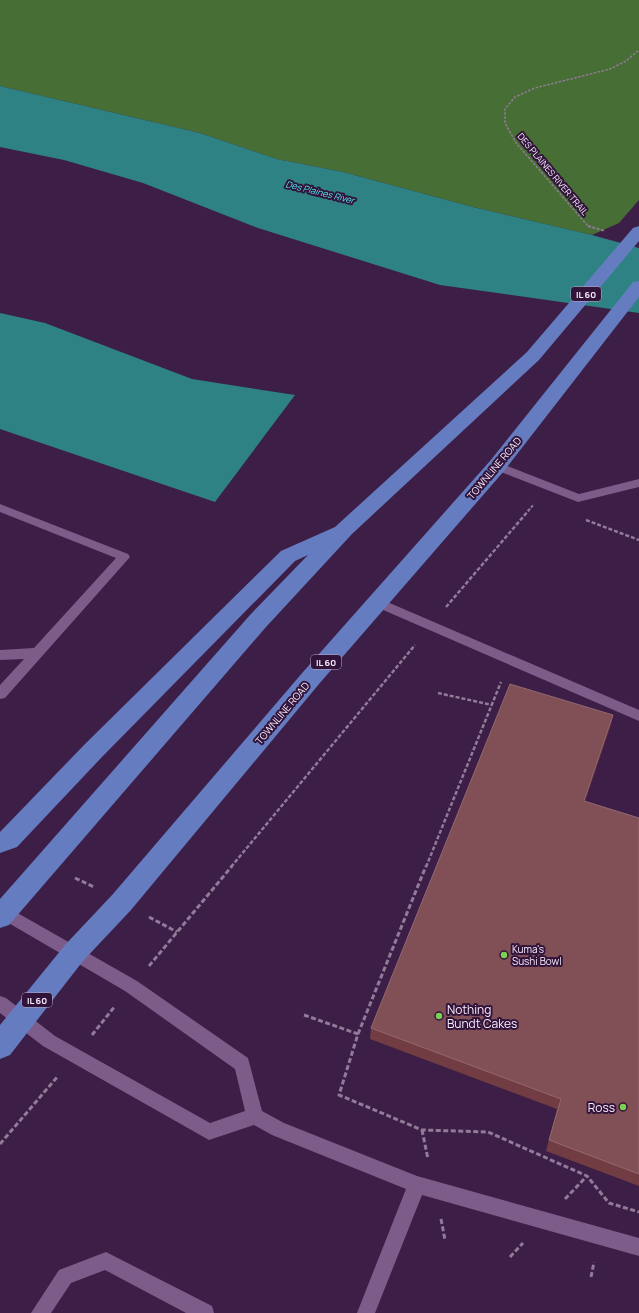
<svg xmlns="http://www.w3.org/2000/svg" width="639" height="1313" viewBox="0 0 639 1313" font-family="Manrope,sans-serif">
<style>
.forest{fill:#476f35}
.water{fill:#2f8283}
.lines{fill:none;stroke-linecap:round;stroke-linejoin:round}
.path-far3{stroke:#917b98;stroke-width:1.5;stroke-dasharray:2.5 1.5;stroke-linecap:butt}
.path-far2{stroke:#917b98;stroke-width:2;stroke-dasharray:3 1.5;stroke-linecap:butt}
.path-far1{stroke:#917b98;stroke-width:2.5;stroke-dasharray:4 2;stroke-linecap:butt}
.path{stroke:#917b98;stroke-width:3;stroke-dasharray:5 2.5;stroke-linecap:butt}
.lane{fill:#7e5c8a;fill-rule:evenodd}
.primary{fill:#657cc1;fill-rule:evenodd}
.wall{fill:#723d42}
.shaded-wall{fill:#56293b}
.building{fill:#805056;stroke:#936870}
.poi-dot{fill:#7cd155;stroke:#32143b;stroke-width:1.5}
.labels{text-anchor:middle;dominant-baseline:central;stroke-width:4;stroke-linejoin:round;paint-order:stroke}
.far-street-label{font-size:9px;fill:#f8ecfc;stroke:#32143b}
.far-water-label{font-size:9px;font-style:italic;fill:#52eef1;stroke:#32143b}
.shield{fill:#32143b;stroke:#bdabc2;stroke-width:1}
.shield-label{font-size:9px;font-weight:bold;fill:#f8ecfc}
.street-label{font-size:10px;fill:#f8ecfc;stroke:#32143b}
.poi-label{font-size:10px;fill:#f8ecfc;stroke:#32143b;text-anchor:start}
.near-poi-label{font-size:12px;fill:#f8ecfc;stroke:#32143b;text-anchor:start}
</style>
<rect width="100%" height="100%" fill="#3c1e46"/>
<!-- forest -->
<path class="forest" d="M0 0H639V200L619 223 592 235 473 207 343 172 277 159 200 133 0 86Z"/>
<!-- water -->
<path class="water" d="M0 86 200 133 277 159 343 172 473 207 592 235 639 248V313L440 285 258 228 143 183 64 160 0 147Z
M0 313 45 323 192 379 295 395 215 502 0 429Z"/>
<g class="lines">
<!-- path-far3 -->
<path class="path-far3" d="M591 227 588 226 516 143 505 123V109L515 97 535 88 610 69 626 61 639 50"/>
<!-- path-far2 -->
<path class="path-far2" d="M588 226 605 231
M528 511 534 504"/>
<!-- path-far1 -->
<path class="path-far1" d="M586 520 639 540
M446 607 529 510
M438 693 492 705
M231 867 415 645
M426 867 501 682"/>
<!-- path -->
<path class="path" d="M75 878 94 887
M149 917 177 932
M149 966 232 866
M304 1015 358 1034 339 1095 422 1130 488 1132 587 1176 609 1203 639 1212
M358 1034 426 866
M92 1035 115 1006
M422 1130 428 1159
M0 1144 58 1076
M565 1199 587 1176
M441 1219 445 1240
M510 1257 523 1243
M591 1277 594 1262"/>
<!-- lane -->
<path class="lane" d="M497 462 579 494 639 479V487L578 502 493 469 491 466 493 463Z
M0 504 128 554 130 557 5 698 0 699V685L24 659 0 660V650L34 648 116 558 0 512Z
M378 598 639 710V721L374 606 372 603 374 600Z
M0 903 137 981 248 1058 262 1111 284 1123 417 1176 639 1238V1256L422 1195 375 1313H357L406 1189 272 1135 254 1125 209 1140 43 1046 0 1013V996L6 998 55 1036 210 1123 245 1111 235 1069 125 991 0 918Z
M106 1252 212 1306 214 1313H186L105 1270 71 1283 51 1313H31L59 1270Z"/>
<!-- primary -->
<path class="primary" d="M639 226V241L539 360 352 534 266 627 9 925 0 928V899L250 615 308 555 295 561 101 758 17 847 0 853V832L85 744 281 551 335 527 527 352 633 228Z
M639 281V297L504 471 319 684 131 910 83 961 10 1055 0 1059V1025L65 945 113 894 303 672 490 461 633 282Z"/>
</g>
<!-- wall -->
<path class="wall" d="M613 715 610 728 585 801 639 818V1186L546 1151 557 1109 370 1039 371 1028Z"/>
<!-- shaded-wall -->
<path class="shaded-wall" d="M613 715 610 728 581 814 584 801Z"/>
<!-- building -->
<path class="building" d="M510 684 613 715 584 801 639 818V1174L549 1140 561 1099 371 1028Z"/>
<!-- markers -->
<g class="poi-dot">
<circle cx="504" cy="955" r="4"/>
<circle cx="439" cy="1016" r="4"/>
<circle cx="623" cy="1107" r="4"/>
</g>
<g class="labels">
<!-- far-street labels -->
<g class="far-street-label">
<text transform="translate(553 174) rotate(50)">DES PLAINES RIVER TRAIL</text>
</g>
<!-- far-water labels -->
<g class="far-water-label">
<text transform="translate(320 192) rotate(14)">Des Plaines River</text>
</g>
<!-- shield labels -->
<g class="shield">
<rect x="571" y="287" width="30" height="14" rx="3"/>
<rect x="311" y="655" width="30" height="14" rx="3"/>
<rect x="22" y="993" width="30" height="14" rx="3"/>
</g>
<g class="shield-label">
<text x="586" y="294">IL 60</text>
<text x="326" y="662">IL 60</text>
<text x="37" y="1000">IL 60</text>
</g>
<!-- street labels -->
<g class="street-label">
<text transform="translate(494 468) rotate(-50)">TOWNLINE ROAD</text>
<text transform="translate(282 713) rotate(-50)">TOWNLINE ROAD</text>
</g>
<!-- poi labels -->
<g class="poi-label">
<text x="512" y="949">Kuma's<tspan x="512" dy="12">Sushi Bowl</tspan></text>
</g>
<!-- near-poi labels -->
<g class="near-poi-label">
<text x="447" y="1009">Nothing<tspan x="447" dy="14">Bundt Cakes</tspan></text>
<text x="615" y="1107" text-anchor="end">Ross</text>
</g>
</g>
</svg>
